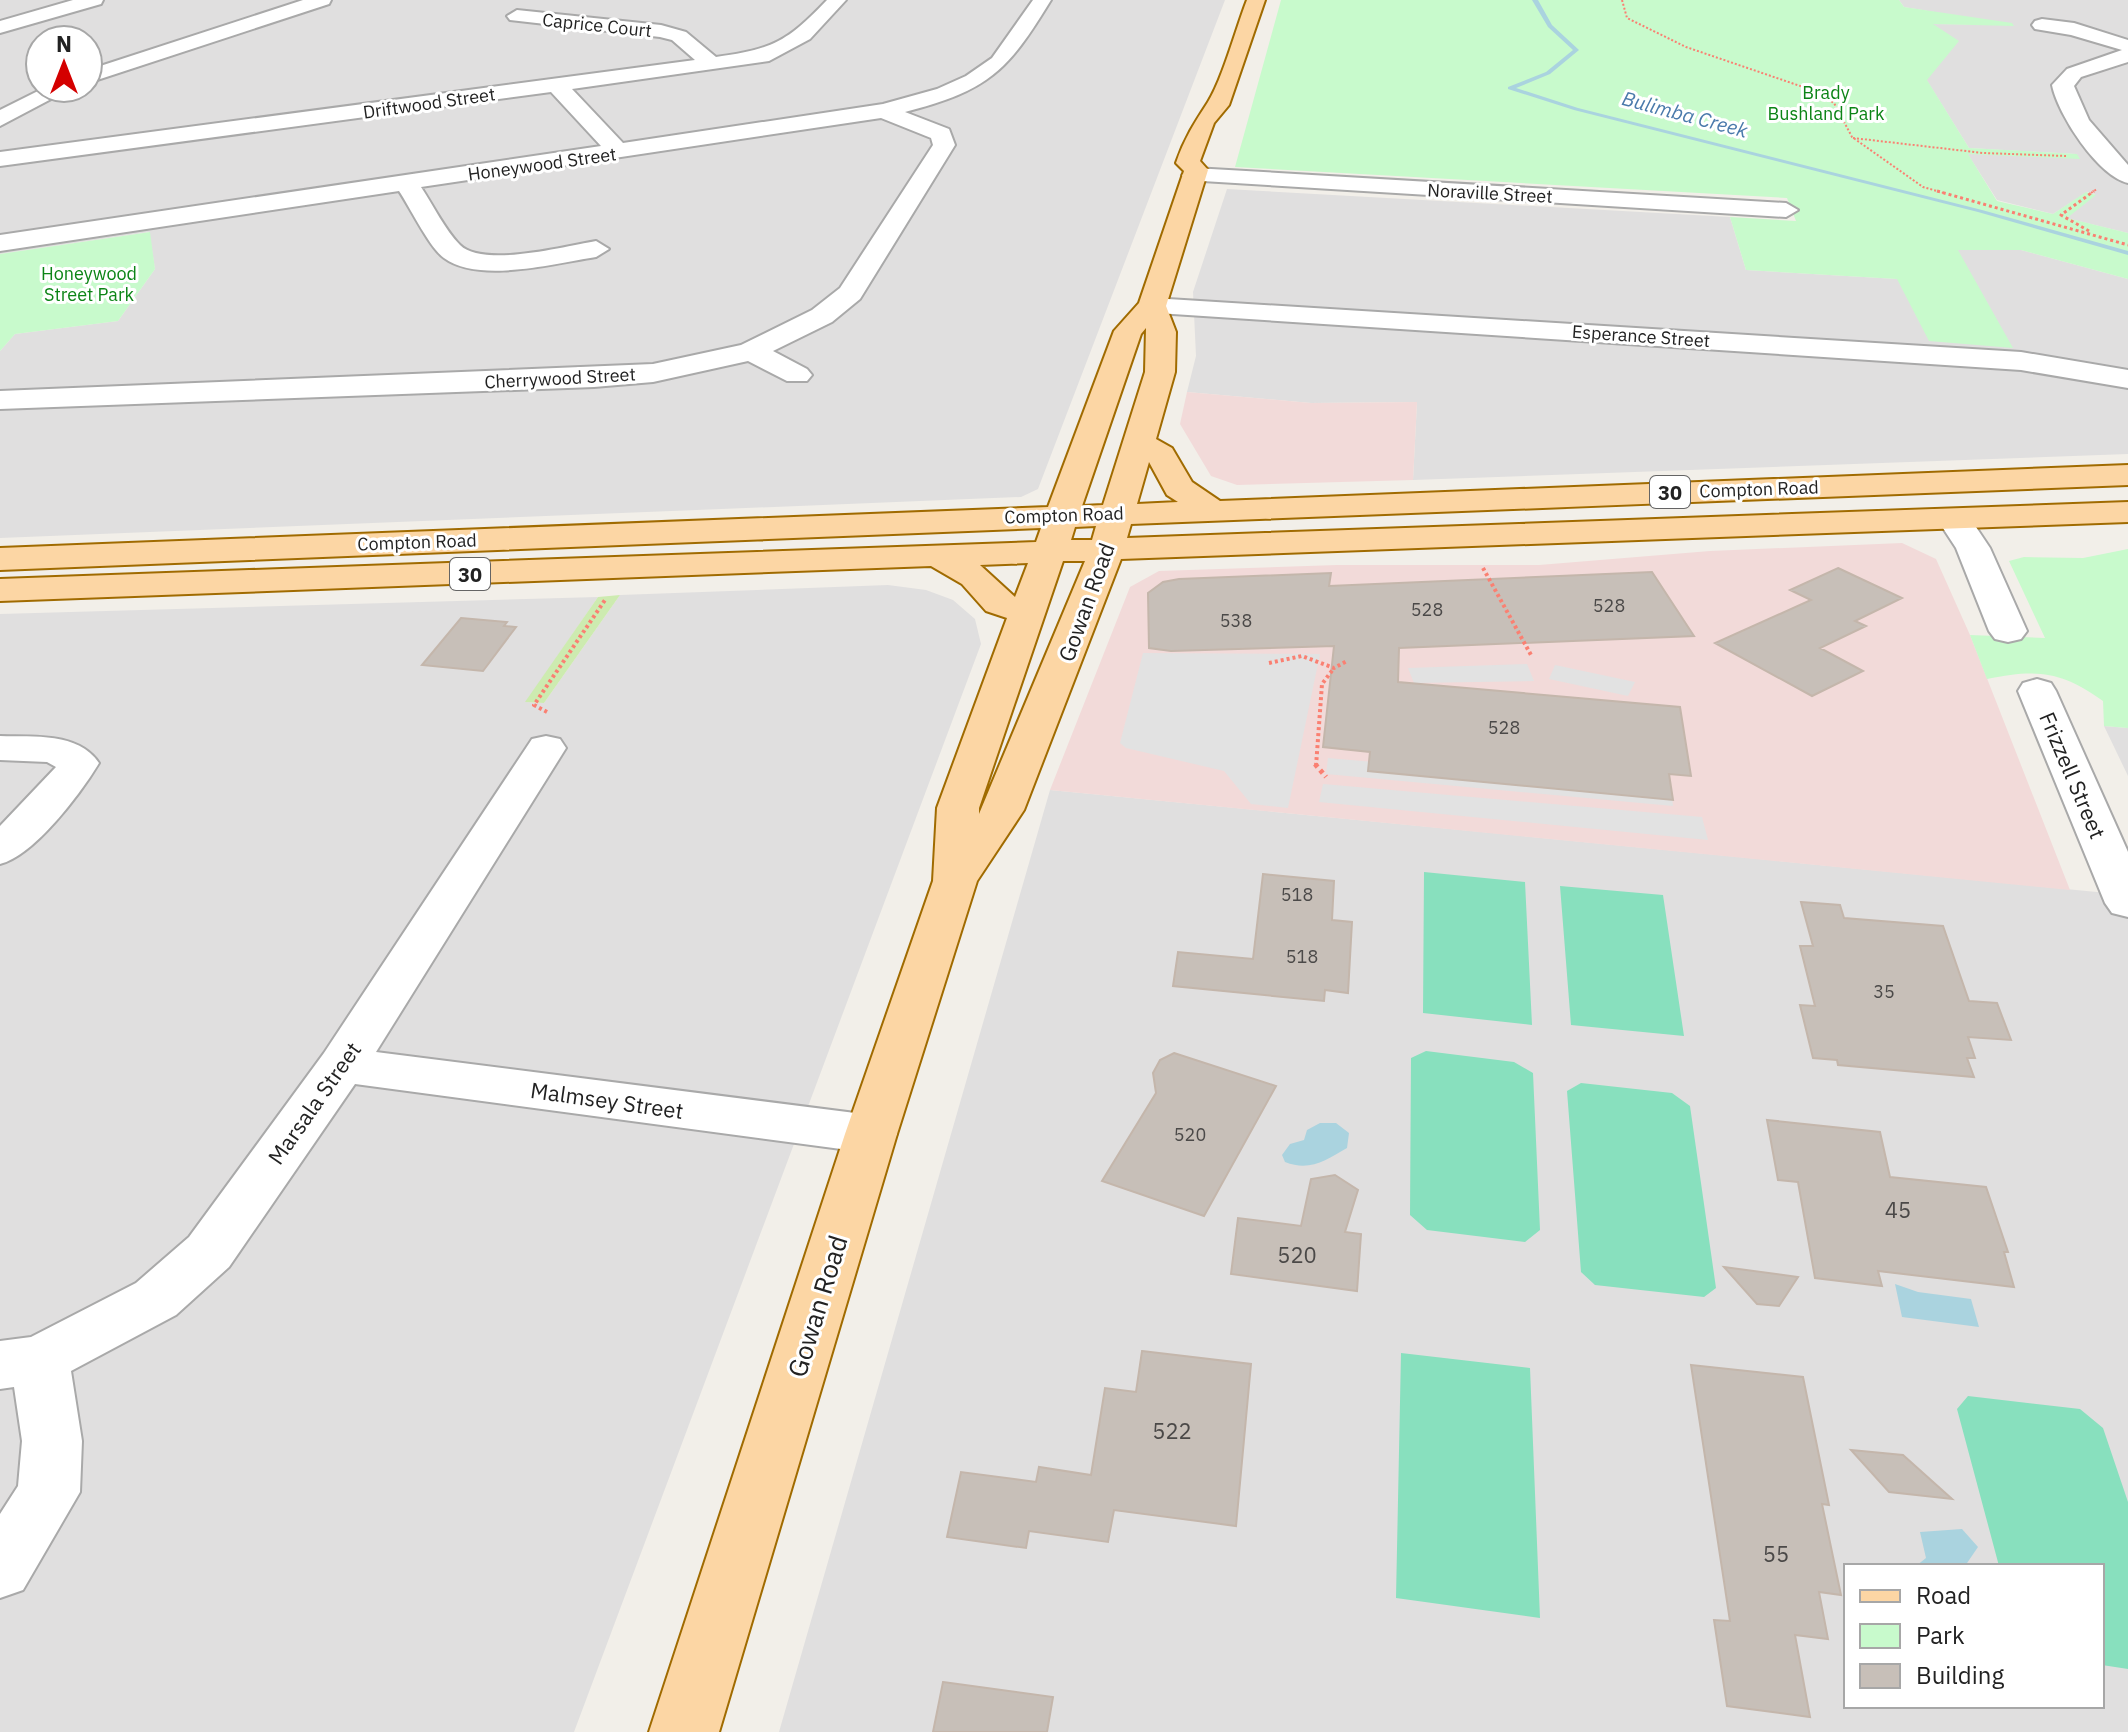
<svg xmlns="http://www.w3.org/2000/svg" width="2128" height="1732" viewBox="0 0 2128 1732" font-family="'IBM Plex Sans',sans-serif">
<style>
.residential{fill:#e0dfdf;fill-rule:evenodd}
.commercial{fill:#f2dad9}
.grass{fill:#cdebb0}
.park{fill:#c8facc}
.pitch{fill:#88e0be}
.parking{fill:#e2e2e2}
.water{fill:#aad3df}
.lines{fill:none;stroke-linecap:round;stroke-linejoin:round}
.stream{fill:#aad3df;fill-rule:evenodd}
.building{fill:#c7bfb8;stroke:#c4b6ab;stroke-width:2}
.minor-casing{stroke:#a9a9a9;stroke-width:4}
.major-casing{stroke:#a06b00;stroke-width:4}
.path-far3{stroke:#fa8072;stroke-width:2;stroke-dasharray:2 2;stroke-linecap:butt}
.path-far2{stroke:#fa8072;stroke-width:3;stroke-dasharray:3 3;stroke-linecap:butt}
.path-far1{stroke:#fa8072;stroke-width:4;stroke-dasharray:3 3;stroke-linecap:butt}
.path{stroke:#fa8072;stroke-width:5;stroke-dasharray:4 4;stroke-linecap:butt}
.minor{fill:#fff;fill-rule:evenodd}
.major{fill:#fcd6a4;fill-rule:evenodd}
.labels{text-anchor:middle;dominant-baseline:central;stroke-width:6;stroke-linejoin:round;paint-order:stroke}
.far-street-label{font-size:18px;fill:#222;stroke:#fff}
.far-park-label{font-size:18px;fill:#0c8416;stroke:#fff}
.number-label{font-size:18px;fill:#4b4948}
.far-water-label{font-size:20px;font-style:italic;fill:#4a7aab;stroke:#fff}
.shield{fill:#fff;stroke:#646464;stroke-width:2}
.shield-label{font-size:20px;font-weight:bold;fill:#222}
.street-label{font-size:22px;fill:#222;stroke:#fff}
.near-number-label{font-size:22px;fill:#4b4948}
.near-street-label{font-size:26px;fill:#222;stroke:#fff}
</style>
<rect width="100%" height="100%" fill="#f2efe9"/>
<!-- residential -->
<path class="residential" d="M0 0H1225L1038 489 1021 497 0 538V351L15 334 118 321 155 269 149 232 0 254ZM40 40H88V88H40Z
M1899 0H2128V233L2066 218 2095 194 2087 192 2053 214 1997 200 1967 153 2079 158 2076 154 1969 148 1926 79 1932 24 2013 25 1904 7Z
M1227 189 1730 217 1746 270 1897 279 1957 250H2021L2128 279V454L1413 480 1417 402 1311 403 1187 392 1196 356 1193 292Z
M888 585 926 590 953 600 975 619 981 644 574 1732H0V614L598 597 526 702 544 703 620 595Z
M2104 726 2128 728V776Z
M1050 790 2128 895V1732H779ZM1846 1566H2102V1706H1846Z"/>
<!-- commercial -->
<path class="commercial" d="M1187 392 1311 403 1417 402 1413 480 1237 485 1211 476 1180 424Z
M1902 543 1936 559 1970 635 2070 890 1050 790 1130 587 1159 571 1337 565H1539L1710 551Z"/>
<!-- grass -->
<path class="grass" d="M620 595 544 703 525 702 598 597Z"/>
<!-- park -->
<path class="park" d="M1281 0H1899L1904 7 2012 23 2014 26 1933 24 1959 41 1927 80 1969 148 2077 154 2080 159 1968 154 1997 201 2053 214 2086 192 2096 195 2067 218 2128 233V279L2021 250H1958L2013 348 1929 341 1897 279 1746 270 1730 217 1796 221 1787 198 1235 167Z
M150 232 155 269 118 321 15 334 0 351V254Z
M2128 549V728L2104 726 2103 701C2061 671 2037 669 1987 679L1970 635 2045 638 2009 561 2024 557 2083 558Z"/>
<!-- pitch -->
<path class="pitch" d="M1424 872 1525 882 1532 1025 1423 1013Z
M1560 886 1663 895 1684 1036 1571 1025Z
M1426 1051 1514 1062 1533 1073 1540 1230 1525 1242 1427 1230 1410 1215 1411 1058Z
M1581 1083 1672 1093 1690 1106 1716 1288 1704 1297 1595 1285 1581 1272 1567 1091Z
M1401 1353 1530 1368 1540 1618 1396 1598Z
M1968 1396 2080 1409 2103 1428 2128 1502V1669L2102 1665V1566H1999L1957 1409Z"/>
<!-- parking -->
<path class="parking" d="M1143 653 1320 654 1288 808 1251 804 1224 771 1126 748 1120 743Z
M1527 664 1534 681 1414 683 1408 668Z
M1555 665 1635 682 1628 696 1549 679Z
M1328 758 1671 788 1673 806 1326 774Z
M1323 784 1702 817 1708 840 1319 802Z"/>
<!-- water -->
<path class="water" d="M1320 1123H1336L1349 1133 1347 1148C1326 1160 1310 1172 1285 1162L1282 1155 1290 1144 1304 1140 1307 1130Z
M1895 1284 1918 1292 1971 1299 1979 1327 1902 1317Z
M1962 1529 1978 1547 1965 1566H1916L1926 1558 1920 1532Z"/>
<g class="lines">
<!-- stream -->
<path class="stream" d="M1532 0H1538L1552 25 1579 50 1550 74 1516 88 1578 108 1982 210 2128 251V255L1978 212 1574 110 1508 89V87L1546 72 1573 50 1548 27Z"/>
</g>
<!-- building -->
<path class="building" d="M1838 568 1902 598 1855 621 1866 626 1820 648 1863 671 1812 696 1715 643 1811 600 1790 590Z
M1652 572 1694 636 1399 648 1398 682 1680 707 1691 776 1669 774 1673 800 1368 771 1370 752 1323 747 1334 646 1171 651 1149 648 1148 593 1163 582 1179 579 1331 573 1329 586Z
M461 618 507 622 504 626 516 627 483 671 422 665Z
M1263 874 1334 881 1332 920 1352 922 1348 993 1325 990 1324 1001 1173 986 1178 952 1253 959Z
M1801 902 1840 905 1844 918 1943 926 1969 1001 1997 1003 2011 1040 1968 1037 1975 1058H1967L1974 1077 1838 1065 1837 1060 1813 1058 1800 1005 1815 1006 1800 946H1813Z
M1174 1053 1276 1086 1204 1216 1102 1181 1156 1093 1153 1073 1160 1060Z
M1767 1120 1880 1132 1890 1177 1986 1187 2008 1252H2004L2014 1287 1878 1271 1882 1286 1815 1278 1798 1182 1778 1180Z
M1335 1175 1358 1190 1345 1232 1361 1234 1357 1291 1231 1274 1238 1218 1301 1226 1311 1179Z
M1724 1267 1798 1277 1779 1306 1757 1304Z
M1142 1351 1251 1364 1236 1526 1114 1510 1108 1542 1029 1531 1026 1548 947 1537 961 1472 1036 1482 1039 1467 1091 1475 1105 1388 1136 1392Z
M1691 1365 1803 1377 1829 1505 1822 1504 1841 1595 1819 1592 1828 1639 1795 1635 1810 1717 1727 1706 1714 1620 1730 1621Z
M1851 1450 1903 1455 1952 1499 1889 1492Z
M943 1682 1053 1697 1047 1732H933Z"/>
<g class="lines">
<!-- minor casing -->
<g class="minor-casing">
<path id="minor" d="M73 0H103L101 4 0 33V21Z
M303 0H331L329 4 88 83V70Z
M827 0H846L810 39 769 61 572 89 623 143 883 104 937 89 966 76 992 58 1033 0H1051C1007 72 989 90 905 112L949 129 955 145 860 299 832 322 773 351 807 369 812 375 807 381H787L748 361 653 382 594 387 0 409V391L653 364 741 345 812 310 840 288 933 145 931 138 881 118 421 187C433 205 445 230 460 245 483 268 566 246 596 241L609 249 596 257C556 263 479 284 444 258 429 247 410 207 399 191L0 251V235L601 146 551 92 0 166V152L695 60 672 40 660 37 510 20 507 16 517 10 661 25 686 32 716 57C773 49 787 42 827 0Z
M2042 19 2074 23 2128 40V62L2081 77 2074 86 2089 120 2128 165V183C2098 176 2058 115 2052 85L2067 69 2122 50 2071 35 2035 29 2032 25 2035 21Z
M44 88H72L0 126V110Z
M1194 168 1786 203 1798 210 1786 217 1186 180 1182 175Z
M1152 298 2021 352 2128 370V388L2021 370 1142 312 1138 306 1142 300Z
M1954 509 1966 512 1990 548 2027 631 2021 639 2008 642 1995 639 1989 631 1956 548 1937 519 1942 512Z
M2037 679 2051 683 2056 691 2128 852V917L2112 913 2105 903 2018 691 2023 683Z
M0 736C34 737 78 732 99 763 81 793 34 856 0 864V826L56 767 47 762 0 760Z
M546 736 560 739 566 748 376 1052 871 1115 889 1121 897 1134 889 1147 871 1153 355 1084 229 1267 176 1315 71 1371 82 1441 80 1492 23 1590 0 1598V1514L18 1486 22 1441 14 1387 0 1389V1341L31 1337 136 1283 189 1237 324 1053 532 739Z"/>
</g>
<!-- major casing -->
<g class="major-casing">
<path id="major" d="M1247 0H1265L1229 105 1214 123 1200 161 1208 170 1166 306 1176 332 1175 372 1156 439 1172 448 1192 482 1220 501 2128 465V485L1131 524 1127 538 2128 502V522L1121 559 1024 810 977 881 897 1134 719 1732H649L845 1134 933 881 937 808 1007 618 986 611 962 584 931 566 0 601V579L1036 542 1041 528 0 570V548L1048 507 1114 331 1139 303 1184 171 1176 163C1184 139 1195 122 1208 102 1223 78 1236 28 1247 0ZM1146 328 1145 372 1103 505 1082 506 1141 334ZM1149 462 1167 495 1178 502 1137 504ZM1096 526 1092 540H1071L1075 527ZM1063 561H1085L979 814V808ZM1028 563 1015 597 980 565Z"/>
</g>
<!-- path-far3 -->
<path class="path-far3" d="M1622 0 1627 18 1686 47 1812 90 1834 103 1852 137 1923 187 1944 193
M1853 138 1983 153 2066 156
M2091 193 2097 189"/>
<!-- path-far2 -->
<path class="path-far2" d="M1937 191 2128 245
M2089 231 2061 215 2094 191"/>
<!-- path-far1 -->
<path class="path-far1" d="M1483 568 1531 655
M1269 663 1302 656 1334 668 1347 661
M547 712 534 705 605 600
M1316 766 1322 684 1334 668"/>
<!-- path -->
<path class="path" d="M1315 764 1326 777"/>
<!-- minor -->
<use href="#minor" class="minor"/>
<!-- major -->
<use href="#major" class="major"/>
</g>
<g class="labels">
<!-- far-street labels -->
<g class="far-street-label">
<text transform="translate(597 25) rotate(6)">Caprice Court</text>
<text transform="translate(429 103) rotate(-8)">Driftwood Street</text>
<text transform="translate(542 164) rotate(-8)">Honeywood Street</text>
<text transform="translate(1490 193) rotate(3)">Noraville Street</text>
<text transform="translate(1641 336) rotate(4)">Esperance Street</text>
<text transform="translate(560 378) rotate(-3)">Cherrywood Street</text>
<text transform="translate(1759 489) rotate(-2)">Compton Road</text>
<text transform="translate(1064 515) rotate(-2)">Compton Road</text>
<text transform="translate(417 542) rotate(-2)">Compton Road</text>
</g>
<!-- far-park labels -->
<g class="far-park-label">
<text x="1826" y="92">Brady<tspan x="1826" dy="21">Bushland Park</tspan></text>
<text x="89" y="273">Honeywood<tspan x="89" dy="21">Street Park</tspan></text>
</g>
<!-- number labels -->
<g class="number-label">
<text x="1609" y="605">528</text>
<text x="1427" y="609">528</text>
<text x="1236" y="620">538</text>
<text x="1504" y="727">528</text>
<text x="1297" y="894">518</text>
<text x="1302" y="956">518</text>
<text x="1884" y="991">35</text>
<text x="1190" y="1134">520</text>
</g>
<!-- far-water labels -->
<g class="far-water-label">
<text transform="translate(1685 114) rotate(15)">Bulimba Creek</text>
</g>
<!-- shield labels -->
<g class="shield">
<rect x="1650" y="476" width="40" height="32" rx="6"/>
<rect x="450" y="558" width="40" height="32" rx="6"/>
</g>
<g class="shield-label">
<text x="1670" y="492">30</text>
<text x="470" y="574">30</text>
</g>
<!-- street labels -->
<g class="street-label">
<text transform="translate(1086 602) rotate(-70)">Gowan Road</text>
<text transform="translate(2073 775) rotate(67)">Frizzell Street</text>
<text transform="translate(607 1100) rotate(8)">Malmsey Street</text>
<text transform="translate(314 1103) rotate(-55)">Marsala Street</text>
</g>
<!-- near-number labels -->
<g class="near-number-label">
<text x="1898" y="1209">45</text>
<text x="1297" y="1254">520</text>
<text x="1172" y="1430">522</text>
<text x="1776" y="1553">55</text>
</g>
<!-- near-street labels -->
<g class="near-street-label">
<text transform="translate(817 1306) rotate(-73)">Gowan Road</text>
</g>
</g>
<!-- legend -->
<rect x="1844" y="1564" width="260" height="144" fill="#ffffff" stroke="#a7a7a7" stroke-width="2"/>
<rect x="1860" y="1590" width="40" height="12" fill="#fcd6a4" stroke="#a7a7a7" stroke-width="2"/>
<text x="1916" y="1604" font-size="24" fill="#222222">Road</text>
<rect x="1860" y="1624" width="40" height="24" fill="#c8facc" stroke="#a7a7a7" stroke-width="2"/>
<text x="1916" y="1644" font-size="24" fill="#222222">Park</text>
<rect x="1860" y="1664" width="40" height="24" fill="#c7bfb8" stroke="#a7a7a7" stroke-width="2"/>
<text x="1916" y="1684" font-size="24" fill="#222222">Building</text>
<!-- north arrow -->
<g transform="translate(64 64)"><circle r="38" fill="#ffffff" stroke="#a7a7a7" stroke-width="2"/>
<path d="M0-6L14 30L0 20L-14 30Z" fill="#d40000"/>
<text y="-12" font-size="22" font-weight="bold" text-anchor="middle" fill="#222222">N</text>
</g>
</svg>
